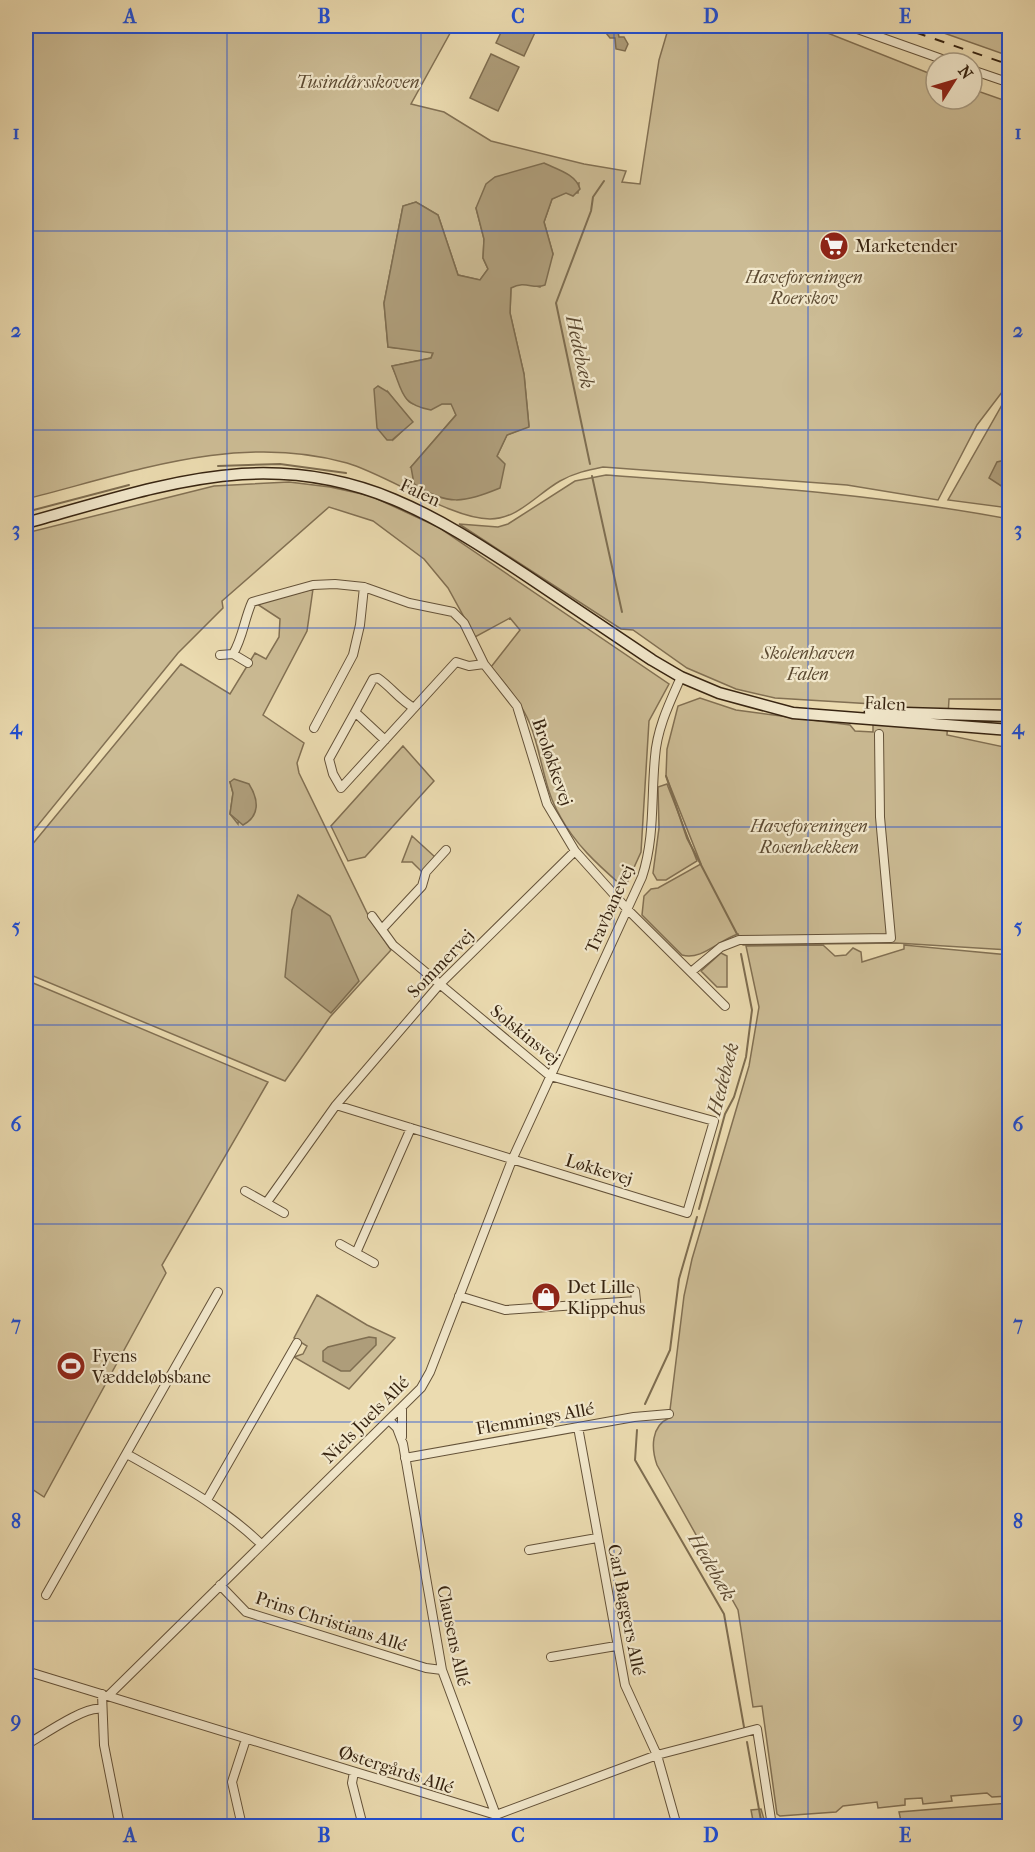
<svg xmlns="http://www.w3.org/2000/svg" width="1035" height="1852" viewBox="0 0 1035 1852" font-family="'IM FELL French Canon',serif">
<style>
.green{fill:#ccbc95;stroke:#827053;stroke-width:1.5;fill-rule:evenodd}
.water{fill:#ae9d7a;stroke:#7e6d50;stroke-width:1.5}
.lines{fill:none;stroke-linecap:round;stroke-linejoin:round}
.stream{stroke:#7e6d50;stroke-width:2}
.street-casing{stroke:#645239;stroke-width:10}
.secondary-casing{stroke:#372411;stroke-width:13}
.street{stroke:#f2e8cc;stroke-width:8}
.secondary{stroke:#f2e8cc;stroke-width:10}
.rail{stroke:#372411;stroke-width:2;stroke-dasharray:10 10;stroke-linecap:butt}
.grid{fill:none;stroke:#1d4ed8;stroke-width:1.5;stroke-opacity:0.55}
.labels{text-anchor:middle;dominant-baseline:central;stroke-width:4.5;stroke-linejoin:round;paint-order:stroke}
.park-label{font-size:18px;font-style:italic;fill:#5c4a32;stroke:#f2e8cc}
.poi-label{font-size:18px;fill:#372411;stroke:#f2e8cc;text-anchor:start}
.street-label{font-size:18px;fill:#372411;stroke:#f2e8cc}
.water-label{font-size:20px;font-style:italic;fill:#5b4830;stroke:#f2e8cc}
.neatline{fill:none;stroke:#1d4ed8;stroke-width:2}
.grid-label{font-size:20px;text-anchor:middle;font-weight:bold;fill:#1d4ed8}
</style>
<rect width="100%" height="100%" fill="#ebdbb0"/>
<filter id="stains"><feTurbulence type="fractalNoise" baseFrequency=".00333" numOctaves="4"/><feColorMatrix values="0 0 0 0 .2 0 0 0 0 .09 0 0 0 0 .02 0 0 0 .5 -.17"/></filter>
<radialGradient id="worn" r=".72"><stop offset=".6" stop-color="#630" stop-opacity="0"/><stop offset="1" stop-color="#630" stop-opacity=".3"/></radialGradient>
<!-- green -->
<path class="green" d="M26 26H454L411 104 444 112 491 141 584 164 626 171 622 182 640 184 659 60 669 26H810L936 76V99H972V89L1009 102V383L977 425 938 500 847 485 603 467C588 470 574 473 560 481 537 494 518 519 490 519 451 519 388 475 347 463 238 432 130 473 26 499ZM579 183 578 193 566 192 552 199 544 222 553 254 540 287 522 282 511 287 510 313 524 374 529 426 507 435 497 456 411 467 456 415 452 404C402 402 414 417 392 366L431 358 433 352 388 347 384 303 403 206 416 202 438 215 458 275 480 280 488 269 483 258 484 239 476 208ZM388 392 412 422 393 440Z
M924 26H1009V56Z
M1009 396V508L948 500 1002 405Z
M606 475C741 485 876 494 1009 519V699H949L947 735 1009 748V950L896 943 743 945 738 934C719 940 701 961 682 955L642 915 644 896 651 889 658 888 701 864 666 776 667 749 678 706 700 698 736 710 850 725 855 731 873 732V704L775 698 736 689 687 668 633 630 621 629 459 524 498 527 508 524 575 481Z
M289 482 330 487 371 496 438 527 669 684 649 721 641 852 626 885H621C597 864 575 844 560 816 543 787 542 754 530 724 521 702 506 685 491 667L520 630 510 618 475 637 448 588 424 559 373 521 329 507 222 601 223 608 178 653 26 840V533L214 486Z
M313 589 307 631 263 715 304 743 297 763 299 773 371 921 391 950 330 1017 285 1081 26 973V852L181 664 230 694 255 653 266 659 279 637 280 619 257 604ZM230 782 242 784 238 824 230 814 233 793Z
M403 746 434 781 365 857 348 861 331 826Z
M667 784 697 861 666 880H657L653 873 659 828 658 787Z
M412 836 435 857 422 872 412 862H402Z
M823 945 835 956 846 955 853 948 861 952 862 962 904 949V945L1009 955V1796L992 1797 987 1793 951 1796 952 1801 923 1804 922 1798 905 1799V1805L878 1808 877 1802 843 1806 836 1812 780 1816 777 1814 762 1706 753 1707 738 1610 657 1465C651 1448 651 1426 669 1418L684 1296 692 1259 749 1066 759 1007 746 946Z
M721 953 727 956V987H717L701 971Z
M26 980 268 1082 162 1265 166 1273 44 1497 26 1485V1475L33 1461 28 1457 26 1458Z
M317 1295 367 1325 395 1338 349 1389 294 1357 303 1354 307 1346 294 1338Z
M1009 1803V1826H902L899 1812Z
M761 1809 766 1826H754L751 1810Z"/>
<!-- water -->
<path class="water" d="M504 26H538L524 56 496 43Z
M610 26 617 27 619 37H624L628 44 625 51 616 49 615 38H610L606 33Z
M491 54 519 67 498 111 470 98Z
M544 163C556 169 576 174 580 189L573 196 566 193 552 199 544 222 553 254 545 285C533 290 526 280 511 288L510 313 524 374 529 427 507 435 497 456 505 464 500 488C463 503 448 506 414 484L411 467 456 415 451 404H442L431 410C400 404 403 392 392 366L431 358 433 353 388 347 384 303 403 206 416 202 438 215 458 275 480 280 488 269 483 258 484 239 476 208 486 184 495 177Z
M378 386 388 392 413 422 392 440H387L377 428 374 389Z
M1005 460H1009V491L989 478 997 462Z
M234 779 249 784C259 800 260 816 243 825L230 814 233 793 230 782Z
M298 895 330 916 359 981 331 1013 285 977 292 910Z
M369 1337 376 1338V1345L350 1371H341L323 1361V1351L328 1347Z"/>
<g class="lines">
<!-- stream -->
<path class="stream" d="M590 464 556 303 591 211 593 197 604 181
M218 466 280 464 346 473
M592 476 622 612
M26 512 129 485
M666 776 687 838 737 934
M699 1209 725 1114 734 1097 746 1057 752 1010 741 954
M645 1404 670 1350 679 1279 697 1217
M637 1430 635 1460 724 1614 744 1727
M747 1742 762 1826"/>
<!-- street casing -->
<g class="street-casing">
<path id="street" d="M849 26 953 63
M972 70 1010 83
M233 654C243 637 244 620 252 602L313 585 335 584 364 587 409 603 453 612 464 623 484 664 517 706 547 804 575 851 628 910 725 1006
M220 655 233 654 248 663
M355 712 329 759 333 774 341 788 456 662 469 666 484 664
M314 728 353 655 360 625 364 587
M385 740 355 712 373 679 378 678C391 687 400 700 414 708
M382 929 422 886 426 872 446 850
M691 972 721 947 739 940 891 938 880 817 879 734
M336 1105 439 985 575 851
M245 1191 284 1213
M267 1202 336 1105 687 1213 714 1121 550 1076 393 945 372 916
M340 1244 374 1263
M356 1253 411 1128
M635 1291 637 1310
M459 1296 505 1310 636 1301
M402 1407V1437
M389 1420 397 1428 403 1444 442 1670 500 1826
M578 1427 625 1685 657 1755 677 1826
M127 1454C174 1481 222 1506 261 1544
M405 1458 634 1417 669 1414
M207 1500 297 1343
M529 1550 597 1538
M220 1585 246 1612 426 1668 442 1670
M46 1595 218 1292
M551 1657 616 1646
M26 1671 496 1815 657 1755 757 1729 772 1826
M102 1694 104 1745 120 1826
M108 1696 421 1388 430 1372 512 1160 642 877C655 838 651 797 655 757 657 728 670 702 681 677
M26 1745C42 1736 84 1706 101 1709
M354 1772 352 1783 363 1826
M242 1826 232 1782 246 1739"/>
</g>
<!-- secondary casing -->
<g class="secondary-casing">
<path id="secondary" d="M26 523C96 504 169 479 242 474 359 467 435 515 527 576 569 604 610 632 652 660L681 677 719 693 793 713 1010 730
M870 712 1010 716"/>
</g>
<!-- street -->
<use href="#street" class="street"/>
<!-- secondary -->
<use href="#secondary" class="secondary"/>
<!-- rail -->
<path class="rail" d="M897 26 1010 65"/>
</g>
<!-- grid -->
<path class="grid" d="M227 26V1826M421 26V1826M614 26V1826M808 26V1826M26 231H1010M26 430H1010M26 628H1010M26 827H1010M26 1025H1010M26 1224H1010M26 1422H1010M26 1621H1010"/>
<!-- icons -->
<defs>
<g id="supermarket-disc" transform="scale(1.5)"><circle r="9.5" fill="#8f2418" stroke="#f2e8cc"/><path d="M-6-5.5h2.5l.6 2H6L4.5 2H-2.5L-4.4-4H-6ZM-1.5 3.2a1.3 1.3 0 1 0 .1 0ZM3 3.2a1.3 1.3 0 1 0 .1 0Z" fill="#fff"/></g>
<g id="shop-disc" transform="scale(1.5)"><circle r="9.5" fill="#8f2418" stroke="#f2e8cc"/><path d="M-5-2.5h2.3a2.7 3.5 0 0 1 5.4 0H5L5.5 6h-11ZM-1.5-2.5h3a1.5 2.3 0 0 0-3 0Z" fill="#fff"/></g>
<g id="stadium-disc" transform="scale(1.5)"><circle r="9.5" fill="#8f2418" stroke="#f2e8cc"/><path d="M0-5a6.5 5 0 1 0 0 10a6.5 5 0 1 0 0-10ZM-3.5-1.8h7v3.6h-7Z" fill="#fff"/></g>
</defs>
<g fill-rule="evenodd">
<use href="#supermarket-disc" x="834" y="246"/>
<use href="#shop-disc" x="546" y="1297"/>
<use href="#stadium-disc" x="71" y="1366"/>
</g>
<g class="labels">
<!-- park labels -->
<g class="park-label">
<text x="358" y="82">Tusindårsskoven</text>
<text x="804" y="277">Haveforeningen<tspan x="804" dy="21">Roerskov</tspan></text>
<text x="808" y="653">Skolenhaven<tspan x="808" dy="21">Falen</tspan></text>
<text x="809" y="826">Haveforeningen<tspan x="809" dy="21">Rosenbækken</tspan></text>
</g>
<!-- poi labels -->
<g class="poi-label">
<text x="855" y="246">Marketender</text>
<text x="567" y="1287">Det Lille<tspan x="567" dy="21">Klippehus</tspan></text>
<text x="92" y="1356">Fyens<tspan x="92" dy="21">Væddeløbsbane</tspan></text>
</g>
<!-- street labels -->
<g class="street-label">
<text transform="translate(420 493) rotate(25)">Falen</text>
<text transform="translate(885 704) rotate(3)">Falen</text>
<text transform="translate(552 762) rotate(71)">Broløkkevej</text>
<text transform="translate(610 909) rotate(-66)">Travbanevej</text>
<text transform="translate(441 964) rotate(-46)">Sommervej</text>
<text transform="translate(525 1035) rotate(39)">Solskinsvej</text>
<text transform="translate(599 1170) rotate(17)">Løkkevej</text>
<text transform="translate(535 1419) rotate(-10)">Flemmings Allé</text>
<text transform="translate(366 1420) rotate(-45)">Niels Juels Allé</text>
<text transform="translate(626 1610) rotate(79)">Carl Baggers Allé</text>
<text transform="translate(331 1622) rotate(18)">Prins Christians Allé</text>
<text transform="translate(453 1636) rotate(78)">Clausens Allé</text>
<text transform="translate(396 1770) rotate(18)">Østergårds Allé</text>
</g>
<!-- water labels -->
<g class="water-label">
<text transform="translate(580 352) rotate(78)">Hedebæk</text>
<text transform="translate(723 1079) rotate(-75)">Hedebæk</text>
<text transform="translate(712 1567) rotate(60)">Hedebæk</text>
</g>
</g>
<!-- margin -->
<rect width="1035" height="1852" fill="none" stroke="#ebdbb0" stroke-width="66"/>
<!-- north arrow -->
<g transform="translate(954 81) rotate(53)"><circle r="28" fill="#f2e8cc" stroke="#a79a81" stroke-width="1.5"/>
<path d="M0-4.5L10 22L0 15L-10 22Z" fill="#8f2418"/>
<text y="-9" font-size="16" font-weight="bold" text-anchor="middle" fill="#372411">N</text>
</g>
<rect x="33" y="33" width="969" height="1786" class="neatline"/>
<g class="grid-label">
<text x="130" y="23">A</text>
<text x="324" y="23">B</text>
<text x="518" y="23">C</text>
<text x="711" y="23">D</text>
<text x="905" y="23">E</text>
<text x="16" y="139">1</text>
<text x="1018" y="139">1</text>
<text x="16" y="337">2</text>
<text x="1018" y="337">2</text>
<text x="16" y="536">3</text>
<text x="1018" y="536">3</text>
<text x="16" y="734">4</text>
<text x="1018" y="734">4</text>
<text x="16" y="933">5</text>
<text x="1018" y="933">5</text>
<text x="16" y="1131">6</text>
<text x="1018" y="1131">6</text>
<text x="16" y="1330">7</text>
<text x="1018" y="1330">7</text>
<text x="16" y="1528">8</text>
<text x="1018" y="1528">8</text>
<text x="16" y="1727">9</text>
<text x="1018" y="1727">9</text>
<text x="130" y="1842">A</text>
<text x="324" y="1842">B</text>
<text x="518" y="1842">C</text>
<text x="711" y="1842">D</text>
<text x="905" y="1842">E</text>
</g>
<rect width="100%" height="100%" filter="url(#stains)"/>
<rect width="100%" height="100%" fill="url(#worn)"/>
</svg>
